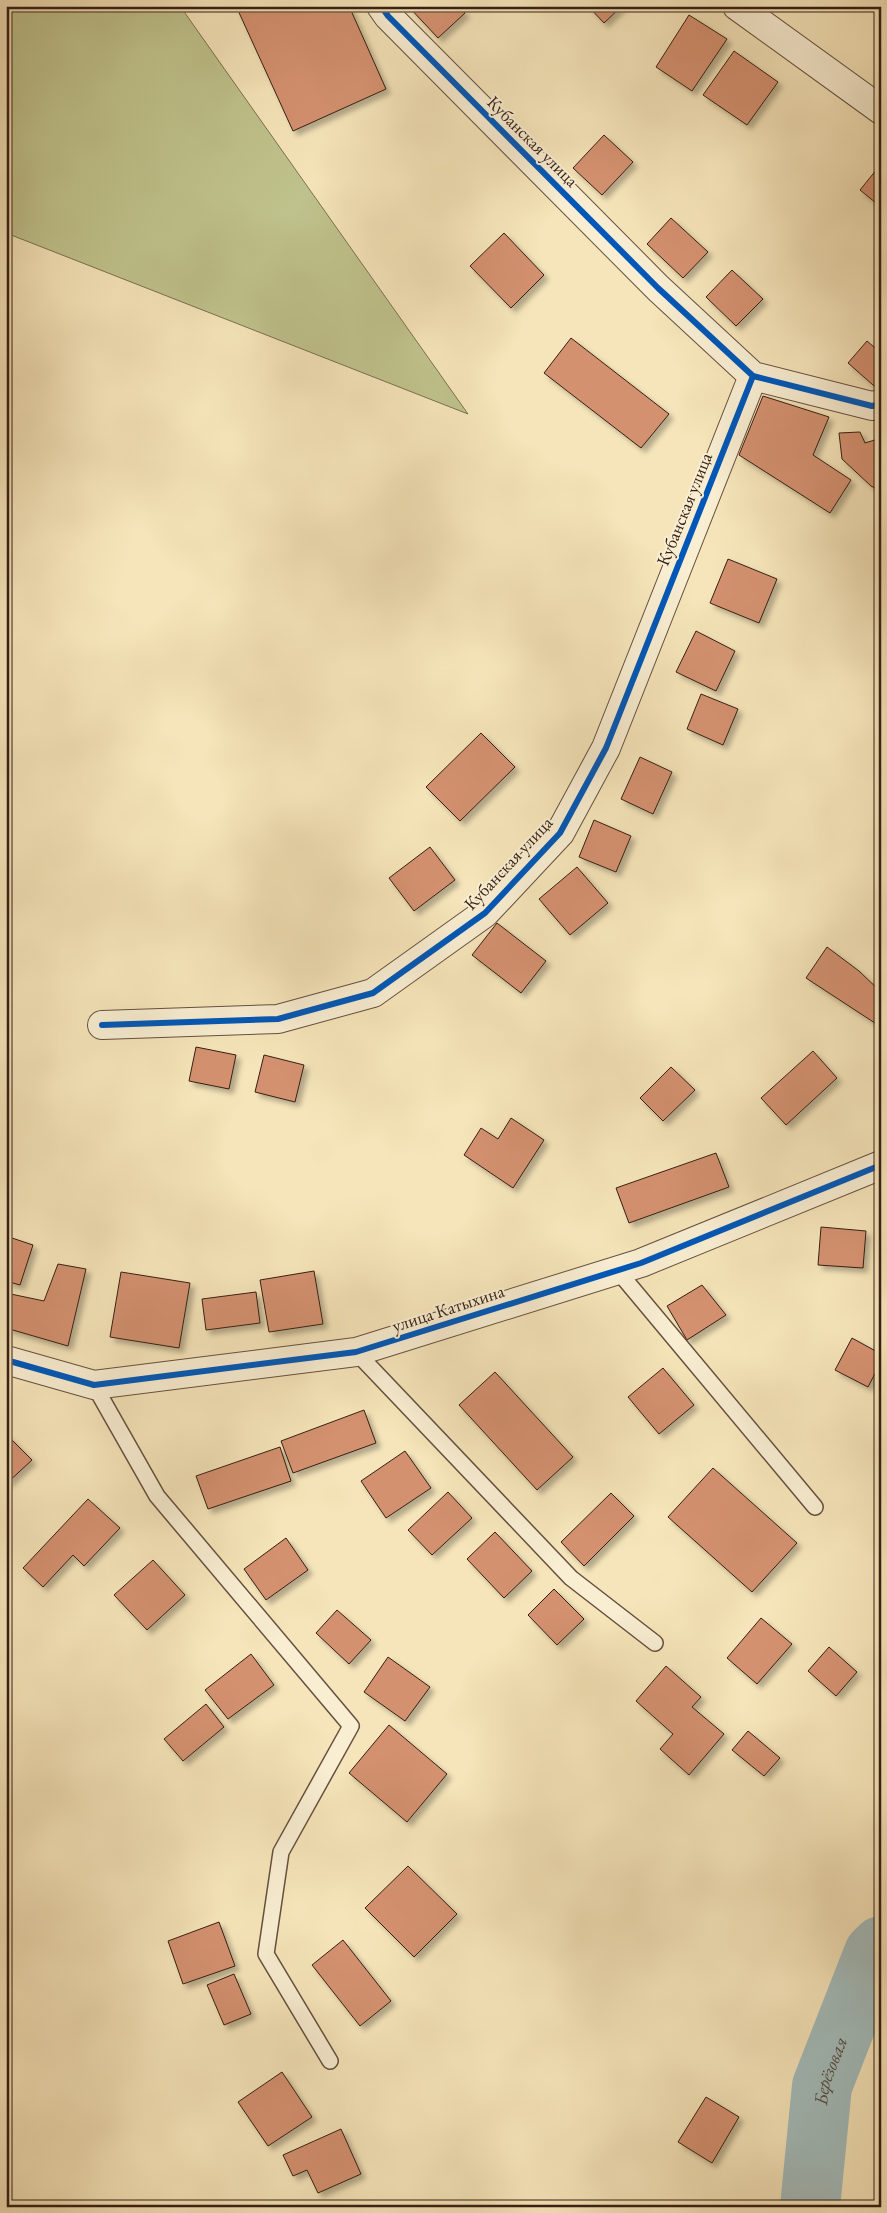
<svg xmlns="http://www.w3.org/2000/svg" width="887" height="2213" viewBox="0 0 887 2213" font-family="'EB Garamond',serif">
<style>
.green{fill:#c0c38d;stroke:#7a7150}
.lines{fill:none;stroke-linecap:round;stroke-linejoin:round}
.river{stroke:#a3bcbb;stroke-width:60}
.building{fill:#d4916f;stroke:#351f14;filter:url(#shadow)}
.service-casing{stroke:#65503e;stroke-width:18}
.minor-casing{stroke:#65503e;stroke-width:30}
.tertiary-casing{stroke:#65503e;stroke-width:30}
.service{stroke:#f9eed2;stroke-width:15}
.minor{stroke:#f9eed2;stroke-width:28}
.tertiary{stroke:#f9eed2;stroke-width:28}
.cycleway-casing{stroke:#f9eed2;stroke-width:9}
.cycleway{stroke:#0057b8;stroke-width:6}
.labels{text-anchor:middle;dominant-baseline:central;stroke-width:4;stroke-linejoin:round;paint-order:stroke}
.street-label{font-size:18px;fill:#351f14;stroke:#f9eed2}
.water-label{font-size:19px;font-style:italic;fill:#564e46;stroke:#f9eed2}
</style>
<defs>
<filter id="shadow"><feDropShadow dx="4.5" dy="4.5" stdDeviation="2.5" flood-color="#0004"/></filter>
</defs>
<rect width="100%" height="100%" fill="#f6e5ba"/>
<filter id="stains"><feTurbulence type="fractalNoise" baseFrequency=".004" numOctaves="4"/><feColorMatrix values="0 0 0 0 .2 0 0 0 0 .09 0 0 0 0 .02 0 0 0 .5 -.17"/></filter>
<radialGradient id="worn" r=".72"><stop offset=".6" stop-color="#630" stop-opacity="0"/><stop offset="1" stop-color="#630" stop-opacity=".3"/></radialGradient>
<!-- green -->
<path class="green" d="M6 6H180L468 414 6 233Z"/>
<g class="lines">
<!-- river -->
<path class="river" id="s1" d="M810 2207 822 2086 874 1953 881 1946"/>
</g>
<!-- building -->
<path class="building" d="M236 6H349L386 89 293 131Z
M408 6H459L465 13 438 38Z
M588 6H622L604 23Z
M689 15 727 39 692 91 656 67Z
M734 51 778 82 747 125 703 95Z
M604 135 633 162 602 195 573 168Z
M881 164V207L860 190Z
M671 218 708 252 683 278 647 244Z
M504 233 544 275 511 308 470 266Z
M732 270 763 299 736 326 706 297Z
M571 338 669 414 641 448 544 373Z
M867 341 881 353V392L848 363Z
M763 396 829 417 813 455 851 480 830 513 739 455Z
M860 432 865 443 881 438V491L871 486 842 459 839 433Z
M728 559 777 579 759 623 710 603Z
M696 631 735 651 716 691 676 672Z
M701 694 738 709 723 745 687 729Z
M481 733 515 767 460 821 426 787Z
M640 757 672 772 653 814 621 799Z
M594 820 631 836 616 872 579 857Z
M430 847 455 880 414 911 389 878Z
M577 867 608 903 570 935 539 899Z
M497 923 546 961 521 993 472 955Z
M827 947 859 971 881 992V1027L806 978Z
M196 1047 236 1055 229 1089 189 1081Z
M813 1051 837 1078 786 1125 761 1098Z
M264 1055 304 1065 295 1102 255 1092Z
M671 1067 695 1090 663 1121 640 1098Z
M511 1118 544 1140 513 1188 464 1155 481 1128 498 1139Z
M716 1153 729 1187 629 1223 616 1188Z
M821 1227 866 1231 863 1268 818 1265Z
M6 1236 33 1245 20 1285 6 1281Z
M58 1264 86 1269 68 1346 6 1328V1293L44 1301Z
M314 1271 323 1324 269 1332 260 1280Z
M121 1272 190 1283 179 1348 110 1337Z
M702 1285 726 1315 687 1340 667 1306Z
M256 1292 260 1323 206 1330 202 1299Z
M852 1338 881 1354V1362L868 1387 835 1370Z
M663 1368 694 1405 659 1434 628 1397Z
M495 1372 573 1457 537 1490 459 1405Z
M364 1410 376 1443 293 1473 281 1441Z
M6 1434 32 1460 6 1484Z
M280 1447 291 1481 208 1509 196 1476Z
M405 1451 431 1488 386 1518 361 1481Z
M713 1468 797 1543 752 1592 668 1517Z
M448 1492 472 1518 432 1555 408 1530Z
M611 1493 634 1516 584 1566 561 1542Z
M88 1499 120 1528 84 1566 73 1555 43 1587 23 1568Z
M495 1532 532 1571 504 1598 467 1559Z
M286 1538 308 1570 266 1600 244 1569Z
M153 1560 185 1595 147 1630 114 1595Z
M554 1589 584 1619 557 1645 528 1615Z
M337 1610 371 1640 349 1664 316 1633Z
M761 1618 792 1644 757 1684 727 1658Z
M829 1647 857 1672 836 1696 808 1671Z
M251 1654 274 1685 228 1719 205 1690Z
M388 1657 430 1687 405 1721 364 1692Z
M666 1666 701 1697 692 1707 724 1734 689 1775 660 1749 673 1734 636 1701Z
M206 1704 224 1727 183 1761 164 1739Z
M389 1725 447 1774 407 1822 349 1773Z
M748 1731 780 1758 764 1776 732 1750Z
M408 1866 457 1914 414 1957 365 1908Z
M219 1922 235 1966 183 1984 168 1941Z
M343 1940 391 2001 360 2026 312 1965Z
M234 1974 251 2014 224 2025 207 1985Z
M282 2072 312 2117 268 2146 238 2102Z
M706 2097 739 2117 712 2163 678 2142Z
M341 2129 361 2174 318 2193 307 2170 293 2176 283 2155Z"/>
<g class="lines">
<!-- service casing -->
<g class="service-casing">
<path id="service" d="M617 1270 815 1507
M356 1352 571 1578 655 1643
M94 1385 157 1496 351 1726 281 1852 266 1954 330 2061"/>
</g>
<!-- minor casing -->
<g class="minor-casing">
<path id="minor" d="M381 6 388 16 658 288 753 376 872 406 881 404
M737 6 881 110
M102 1025 278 1019 373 993 485 913 560 833 606 748 753 376"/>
</g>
<!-- tertiary casing -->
<g class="tertiary-casing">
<path id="tertiary" d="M6 1360 94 1385 356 1352 641 1263 881 1165"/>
</g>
<!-- service -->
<use href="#service" class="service"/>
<!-- minor -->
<use href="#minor" class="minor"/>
<!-- tertiary -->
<use href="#tertiary" class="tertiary"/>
<!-- cycleway casing -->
<g class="cycleway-casing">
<path id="cycleway" d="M381 6 388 16 658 288 753 376 872 406 881 404
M102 1025 278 1019 373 993 485 913 560 833 606 748 753 376
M6 1360 94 1385 356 1352 641 1263 881 1165"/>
</g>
<!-- cycleway -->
<use href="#cycleway" class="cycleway"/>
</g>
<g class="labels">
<!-- street labels -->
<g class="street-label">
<text transform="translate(533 141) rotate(45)">Кубанская улица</text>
<text transform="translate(684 509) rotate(-68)">Кубанская улица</text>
<text transform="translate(508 863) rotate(-47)">Кубанская улица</text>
<text transform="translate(448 1308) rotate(-18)">улица Катыхина</text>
</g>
<!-- water labels -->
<g class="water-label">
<text stroke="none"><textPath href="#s1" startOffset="138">Берёзовая</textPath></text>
</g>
</g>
<!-- margin -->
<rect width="887" height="2213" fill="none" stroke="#f6e5ba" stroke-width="25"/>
<rect x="8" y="8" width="872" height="2198" fill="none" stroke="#351f14" stroke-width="2.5"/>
<rect x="12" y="12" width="862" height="2188" fill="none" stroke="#351f14"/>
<rect width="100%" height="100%" filter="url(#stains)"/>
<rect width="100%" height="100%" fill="url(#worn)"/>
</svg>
